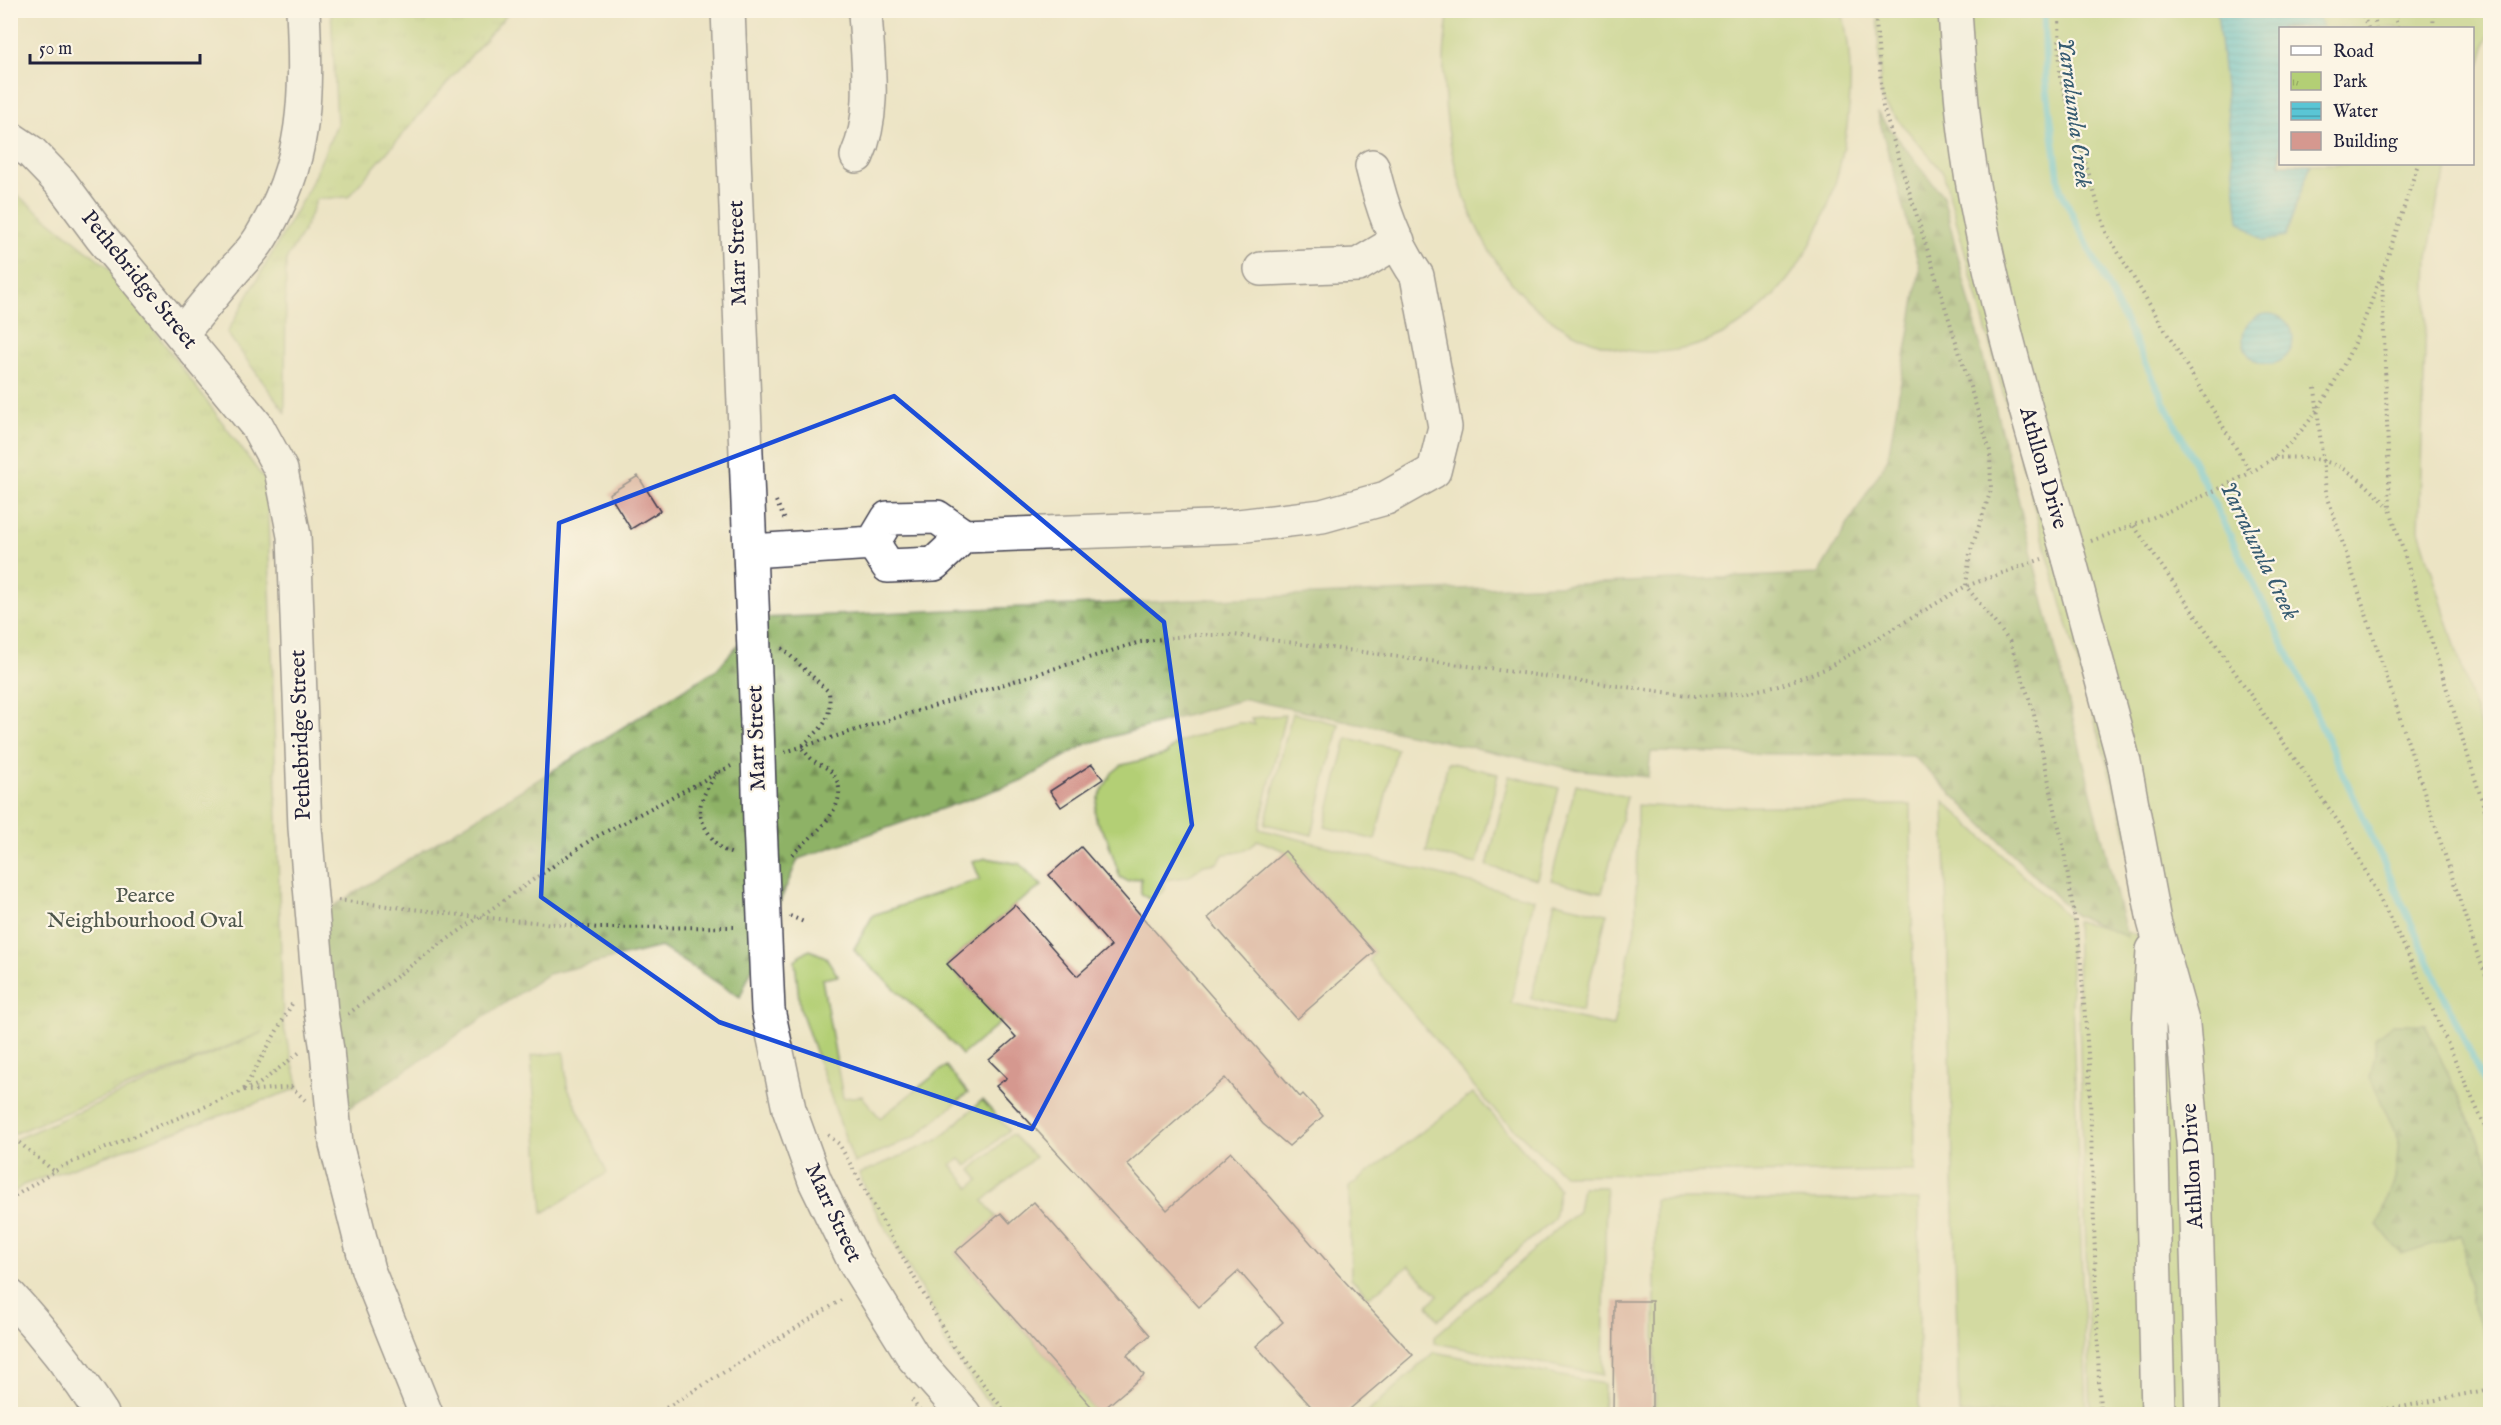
<svg xmlns="http://www.w3.org/2000/svg" width="2501" height="1425" viewBox="0 0 2501 1425" font-family="'IM FELL English',serif">
<style>
.green{fill:#b3cf75;stroke:#6a7858;stroke-width:1.5}
.forest{fill:url(#forest-firs);stroke:#586a50;stroke-width:1.5}
.park{fill:url(#park-tufts);stroke:#6a7858;stroke-width:1.5}
.water{fill:url(#water-rules);stroke:#3e7488;stroke-width:1.5}
.lines{fill:none;stroke-linecap:round;stroke-linejoin:round}
.stream{stroke:#5ac5d5;stroke-width:7}
.building{fill:#d5988f}
.minor-casing{stroke:#403f50;stroke-width:36}
.major-casing{stroke:#403f50;stroke-width:36}
.path{stroke:#403f50;stroke-width:4;stroke-dasharray:1.5 4.5;stroke-linecap:butt}
.minor{stroke:#fff;stroke-width:33}
.major{stroke:#fff;stroke-width:33}
.minor-bridge-casing{stroke:#403f50;stroke-width:36;stroke-linecap:butt}
.major-bridge-casing{stroke:#403f50;stroke-width:36;stroke-linecap:butt}
.minor-bridge{stroke:#fff;stroke-width:33}
.major-bridge{stroke:#fff;stroke-width:33}
.marked{fill:none;stroke:#1d4ed8;stroke-width:4.5;stroke-linejoin:round}
.labels{text-anchor:middle;dominant-baseline:central;stroke-width:4.5;stroke-linejoin:round;paint-order:stroke}
.street-label{font-size:22px;fill:#22223b;stroke:#fcf5e5}
.park-label{font-size:22px;fill:#4e564c;stroke:#fcf5e5}
.water-label{font-size:24px;font-style:italic;fill:#365b71;stroke:#fcf5e5}
</style>
<defs>
<pattern id="forest-firs" width="22" height="20" patternUnits="userSpaceOnUse" patternTransform="scale(1.5)"><rect width="22" height="20" fill="#8eb266"/><path d="M5 1l3.5 6h-7zM16 11l3.5 6h-7z" fill="#749055"/></pattern>
<pattern id="park-tufts" width="24" height="20" patternUnits="userSpaceOnUse" patternTransform="scale(1.5)"><rect width="24" height="20" fill="#b3cf75"/><path d="M3 7l-1-3M5 7V3M7 7l1-3M15 17l-1-3M17 17v-4M19 17l1-3" fill="none" stroke="#9ab166"/></pattern>
<pattern id="water-rules" width="6" height="5" patternUnits="userSpaceOnUse" patternTransform="scale(1.5)"><rect width="6" height="5" fill="#5ac5d5"/><path d="M0 2.5h6" fill="none" stroke="#4aa0ae"/></pattern>
</defs>
<rect width="100%" height="100%" fill="#fcf5e5"/>
<filter id="ink" filterUnits="userSpaceOnUse"><feTurbulence type="fractalNoise" baseFrequency=".0167" numOctaves="2"/><feDisplacementMap in="SourceGraphic" scale="12" xChannelSelector="R" yChannelSelector="G"/><feConvolveMatrix kernelMatrix="1 2 1 2 8 2 1 2 1" color-interpolation-filters="sRGB"/></filter>
<filter id="wash" filterUnits="userSpaceOnUse"><feTurbulence type="fractalNoise" baseFrequency=".008" numOctaves="4" result="noise"/><feDisplacementMap in="SourceGraphic" scale="24" xChannelSelector="R" yChannelSelector="G"/><feGaussianBlur stdDeviation="1.35" result="paint"/><feColorMatrix in="noise" values="0 0 0 0 0 0 0 0 0 0 0 0 0 0 0 0 0 1.4 0 .05"/><feComposite in="paint" operator="in"/></filter>
<g filter="url(#wash)">
<rect width="100%" height="100%" fill="#ece4c4"/>
<!-- green -->
<path class="green" d="M1449 11H1842C1857 70 1850 136 1832 194 1815 247 1784 296 1736 327 1700 350 1657 358 1615 348 1474 315 1427 135 1449 11Z
M1877 11H2490V30L2473 88 2472 28H2280V164H2449L2438 197 2428 258 2419 530 2490 758V1414H2091L2076 921 2147 937 2124 824 2040 528 1943 172 1881 100Z
M1292 713 1339 724 1312 835 1265 824Z
M1285 715 1259 829 1534 899 1511 1003 1613 1026 1636 924 1637 805 1669 807 1911 805 1915 1171 1564 1175 1493 1109 1369 961 1374 952 1285 851 1257 840C1251 851 1237 853 1224 854L1217 863 1204 865 1187 877 1164 880 1165 890 1151 900 1141 894V878L1127 881 1120 877 1107 838 1096 821 1095 811 1098 798 1112 773 1122 765 1168 754 1167 752 1177 743 1214 730 1239 723H1248L1255 725 1251 718Z
M1347 738 1397 749 1375 840 1325 827Z
M1448 762 1498 774 1477 864 1426 852Z
M1509 776 1559 788 1537 879 1487 866Z
M1576 784 1627 797 1602 893 1551 880Z
M1944 801 2069 918 2087 1414H1959Z
M986 858 1020 864 1042 886 1015 905 947 964 1001 1022 962 1055 939 1029 858 955 854 949 873 915 980 879 973 862Z
M1555 902 1607 914 1582 1011 1531 998Z
M810 950 826 957 838 976 822 979 843 1098 862 1096 880 1118 946 1066 968 1093 915 1137 854 1163 800 1008 795 961 801 954Z
M564 1052 567 1086 607 1173 543 1213 531 1056Z
M1473 1093 1559 1189 1554 1219 1438 1320 1428 1305 1438 1295 1409 1266 1369 1297 1351 1278 1349 1187Z
M982 1100 1009 1130 967 1166 960 1159 951 1165 970 1188 979 1180 971 1170 1012 1134 1035 1157 983 1201 996 1217 955 1253 1098 1414H1001L983 1396 945 1343 934 1311 874 1208 859 1174 938 1140Z
M1582 1187H1606L1603 1375 1434 1343V1337L1578 1211Z
M1655 1199 1919 1200V1414H1655Z
M1434 1352 1604 1384 1603 1414H1366Z"/>
<!-- forest -->
<path class="forest" d="M1877 112 1943 196 2127 937 2075 915 1913 756 1651 752 1648 777 1572 769 1245 699 1086 744 1024 780 798 859 740 997 661 947 548 974 345 1111 319 915 717 669 761 618 1818 574 1888 458 1920 269Z
M2393 1024H2425L2490 1166V1347L2473 1308 2461 1235 2401 1254 2378 1225 2395 1179 2399 1140 2370 1078 2375 1055V1038Z"/>
<!-- park -->
<path class="park" d="M331 11H510L348 197 317 199 303 232 286 260 285 412 227 333 309 188 337 124Z
M11 190 107 266 267 483 283 1024 299 1088 23 1185 11 1195V1141L263 1032 11 1135Z"/>
<!-- water -->
<path class="water" d="M2217 11H2316L2323 28H2280V164H2311L2285 237 2264 241 2239 221Z
M2243 339a25 25 0 1 1 50 0a25 25 0 1 1-50 0Z"/>
<g class="lines">
<!-- stream -->
<path class="stream" d="M2044 10 2046 81 2060 189 2294 666 2490 1096"/>
</g>
<g id="blocks">
<!-- building -->
<path class="building" d="M638 476 660 511 631 529 609 494Z
M1092 764 1103 779 1061 807 1050 791Z
M1081 847 1300 1097 1303 1094 1323 1116 1289 1146 1263 1124 1225 1078 1127 1164 1167 1210 1231 1152 1338 1274 1413 1355 1344 1414H1318L1256 1346 1283 1322 1239 1271 1199 1307 996 1086 1007 1078 989 1060 1016 1037 947 964 1015 905 1077 976 1111 946 1049 875Z
M1285 851 1374 952 1297 1019 1208 918Z
M1034 1202 1150 1335 1127 1355 1144 1375 1098 1414 955 1252 1001 1213 1010 1223Z
M1614 1301H1652V1414H1613Z"/>
</g>
</g>
<g filter="url(#ink)">
<use href="#blocks" fill-opacity="0" stroke="#403f50" stroke-width="1.5"/>
<g class="lines">
<!-- minor casing -->
<g class="minor-casing">
<path id="minor" d="M728 10 757 724
M10 138 31 152 61 183 101 237 257 426 281 470 294 536 305 828 321 1012
M857 156C877 112 867 58 865 10
M1261 269 1358 265 1398 241
M182 333C199 312 217 290 235 269 244 259 254 249 261 237 307 163 307 94 303 10
M873 543 888 566 934 564 964 536
M750 551 873 543 888 518 937 517 964 536 1238 526 1322 516 1386 498 1434 471 1445 427 1417 276C1393 241 1382 207 1372 166
M760 823 768 1010 789 1109 815 1181 855 1263 914 1358 964 1414
M327 1050 336 1144 368 1270 426 1414
M10 1296C44 1333 75 1372 102 1414"/>
</g>
<!-- major casing -->
<g class="major-casing">
<path id="major" d="M1955 10C1959 73 1963 135 1975 196 1997 314 2031 429 2065 544
M2069 558 2124 762 2154 921 2183 1025 2194 1152 2202 1414
M2153 950 2149 1026 2158 1414"/>
</g>
<!-- path -->
<path class="path" d="M1875 10 1883 107 1990 451 1991 490 1970 553 1966 586 2010 642 2033 710 2063 845 2080 953 2089 1066 2100 1414
M2059 10 2060 77 2106 232 2251 473
M2361 10 2368 28
M2373 10 2376 28
M2398 28 2395 18 2402 10
M2433 28 2434 10
M2382 277 2390 509 2490 826
M2315 388 2326 492 2477 953 2490 985
M2274 458C2334 455 2349 467 2390 508
M776 501 786 522
M2134 526 2346 833 2406 950 2490 1138
M2091 541C2137 524 2182 507 2226 485 2242 477 2259 469 2273 458 2350 399 2388 253 2418 164
M782 648 829 692C832 723 822 727 801 747 805 752 809 757 814 761 820 765 829 768 833 774 856 805 809 838 789 857
M785 752 1140 642 1191 635H1234L1694 696 1738 694 1778 686 1825 669 1966 586 2042 559
M717 772C703 797 691 808 710 835 717 846 722 851 734 854
M338 900 478 917 599 928 737 927
M790 916 804 922
M348 1014 422 957 592 839 731 766
M244 1089 292 1004
M249 1091 291 1087 305 1100
M10 1135 55 1172
M828 1135 839 1144 953 1346 1007 1414
M10 1199 63 1166 259 1084 300 1052
M912 1400 922 1414
M2125 1412V1414
M656 1414 843 1299
M2340 1414 2402 1407 2490 1389"/>
<!-- minor -->
<use href="#minor" class="minor"/>
<!-- major -->
<use href="#major" class="major"/>
<!-- minor-bridge casing -->
<g class="minor-bridge-casing">
<path id="minor-bridge" d="M757 724 760 823
M321 1012 327 1050"/>
</g>
<!-- major-bridge casing -->
<g class="major-bridge-casing">
<path id="major-bridge" d="M2065 544 2069 558"/>
</g>
<!-- minor-bridge -->
<use href="#minor-bridge" class="minor-bridge"/>
<!-- major-bridge -->
<use href="#major-bridge" class="major-bridge"/>
</g>
</g>
<!-- marked area -->
<path d="M0 0H2501V1425H0ZM894 396 1164 622 1192 825 1032 1129 719 1022 541 897 559 523Z" fill="#ece4c4" fill-opacity=".55" fill-rule="evenodd"/>
<path class="marked" d="M894 396 1164 622 1192 825 1032 1129 719 1022 541 897 559 523Z"/>
<g class="labels">
<!-- street labels -->
<g class="street-label">
<text transform="translate(738 253) rotate(-92)">Marr Street</text>
<text transform="translate(139 280) rotate(51)">Pethebridge Street</text>
<text transform="translate(2043 468) rotate(74)">Athllon Drive</text>
<text transform="translate(301 735) rotate(-92)">Pethebridge Street</text>
<text transform="translate(757 738) rotate(-92)">Marr Street</text>
<text transform="translate(2193 1166) rotate(-93)">Athllon Drive</text>
<text transform="translate(833 1213) rotate(65)">Marr Street</text>
</g>
<!-- park labels -->
<g class="park-label">
<text x="145" y="896">Pearce<tspan x="145" dy="25">Neighbourhood Oval</tspan></text>
</g>
<!-- water labels -->
<g class="water-label">
<text transform="translate(2074 113) rotate(83)">Yarralumla Creek</text>
<text transform="translate(2259 551) rotate(64)">Yarralumla Creek</text>
</g>
</g>
<!-- margin -->
<rect width="2501" height="1425" fill="none" stroke="#fcf5e5" stroke-width="36"/>
<!-- legend -->
<rect x="2279" y="27" width="195" height="138" fill="#fcf5e5" stroke="#a5a1a1" stroke-width="1.5"/>
<rect x="2291" y="46" width="30" height="9" fill="#ffffff" stroke="#a5a1a1" stroke-width="1.5"/>
<text x="2333" y="57" font-size="18" fill="#22223b">Road</text>
<rect x="2291" y="72" width="30" height="18" fill="url(#park-tufts)" stroke="#a5a1a1" stroke-width="1.5"/>
<text x="2333" y="87" font-size="18" fill="#22223b">Park</text>
<rect x="2291" y="102" width="30" height="18" fill="url(#water-rules)" stroke="#a5a1a1" stroke-width="1.5"/>
<text x="2333" y="117" font-size="18" fill="#22223b">Water</text>
<rect x="2291" y="132" width="30" height="18" fill="#d5988f" stroke="#a5a1a1" stroke-width="1.5"/>
<text x="2333" y="147" font-size="18" fill="#22223b">Building</text>
<!-- scale -->
<path d="M30 54v9h170v-9" fill="none" stroke="#22223b" stroke-width="3"/>
<text x="39" y="54" font-size="18" fill="#22223b" stroke="#fcf5e5" stroke-width="4.5" paint-order="stroke">50 m</text>
</svg>
